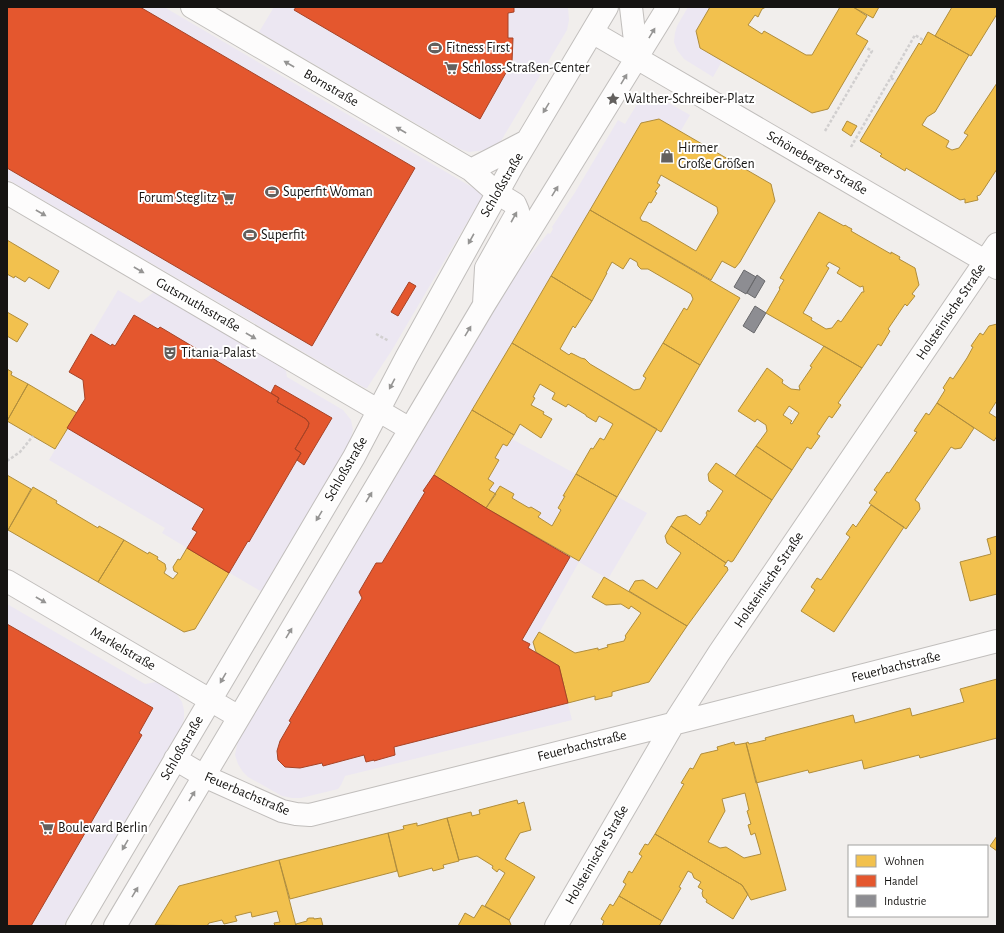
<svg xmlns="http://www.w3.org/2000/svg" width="1004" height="933" viewBox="0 0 1004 933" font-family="'Alegreya Sans',sans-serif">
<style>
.commercial{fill:#ece7f2}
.homes{fill:#f2c14e;stroke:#b08d3c;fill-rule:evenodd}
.shops{fill:#e4572e;stroke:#a64326}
.industry{fill:#8d8d92;stroke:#69696c}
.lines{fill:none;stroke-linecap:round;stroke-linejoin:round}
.minor-casing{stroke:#c1bebc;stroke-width:24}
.path{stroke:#d1cfcf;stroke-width:2.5;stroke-dasharray:3 2;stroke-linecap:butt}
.minor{stroke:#fdfcfc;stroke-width:22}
.oneway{fill:#959493}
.labels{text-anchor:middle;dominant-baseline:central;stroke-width:4;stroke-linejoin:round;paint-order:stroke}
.poi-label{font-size:14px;fill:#161412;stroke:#fff;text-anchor:start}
.street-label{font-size:14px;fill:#161412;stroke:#fff}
</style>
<rect width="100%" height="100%" fill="#f1eeec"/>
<!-- commercial -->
<path class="commercial" d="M7 7H164L482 193V197L392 350 367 388H365L7 179Z
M274 7H568L569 20 567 30 501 141 486 150 469 152 460 149 259 32Z
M688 7H753L713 77 684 59 677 50 674 42 675 33 677 26Z
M648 99 665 101 690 115 545 363 512 439 647 513 608 579 579 562 530 649 559 666 572 720 345 776 341 785 338 789 301 798H292L282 796 248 777 243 772 238 764 235 755 238 740 518 270 548 233 550 234 553 229 552 227 574 194 618 120 625 124 639 101Z
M118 290 140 303 154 292 282 367 286 371 287 377 343 410 351 420 353 430 350 441 262 592 162 533 165 528 49 460 85 399 83 380 69 372Z
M7 604 145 684 156 682 176 693 182 702 184 710V719L182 725 63 926H7Z"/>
<!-- homes -->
<path class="homes" d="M710 7H766L762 9 758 17 755 15 748 25 762 34 764 31 806 55H812L840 7H853L867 16 856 34 868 41 828 109 812 113 700 48 696 31Z
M853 7H879L873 18Z
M952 7H997V14L971 56 935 36Z
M928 32 969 55 935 112 927 117 922 125 949 141 946 147 952 150 959 148 968 135 964 133 997 83V169L980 195 977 196 978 200 965 203V199L960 200 906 168 905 171 880 156 882 154 860 141 919 43 921 45Z
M659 119 771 184 775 201 740 262 735 268 722 261 711 280 590 210 641 123ZM661 175 717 207 718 213 696 251 647 222 642 221 640 218 649 202 651 203 657 193 655 192 660 185 657 183Z
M847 121 857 126 851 136 842 130Z
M590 210 740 298 700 365 663 343 684 308 687 310 693 299 691 294 648 269H641L638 266 637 262 630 258 623 269 612 262 606 273H607L592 301 551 276Z
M819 212 844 226 845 225 848 227 852 229 851 231 891 254V252L900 257 899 259 915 268 919 285 912 294 915 296 907 306 905 304 888 329 890 331 881 346 878 344 862 368 766 313 780 289 779 288 784 280 780 278ZM829 262 840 268 837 273 860 287 863 286 864 292H862L841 322 838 320 832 328 826 329 811 320 812 318 803 313 829 268 826 266Z
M7 240 59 271 49 289 29 277 25 282 15 276 14 278 7 274Z
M551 276 592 301 575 328 573 326 560 349 569 355 571 353 581 358 585 359 590 364 634 390 640 389 646 378 643 376 663 343 700 365 661 432 512 343Z
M7 312 28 324 17 342 7 336Z
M997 324V403L996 402 989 413 997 418V436L994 441 937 403 945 390 943 388 950 377 953 379 967 358 973 347 971 346 980 333 983 335 989 326Z
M512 343 657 429 617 497 576 474 591 448 593 449 600 438 604 440 613 424 599 416 596 422 586 416V415L568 404 566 407 552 399 555 393 540 384 533 397 535 398 531 405 544 412 543 414 552 419 541 438 520 424 514 435 472 410Z
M824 346 862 368 838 403 841 405 832 418 829 416 817 434 820 436 811 449 807 447 792 470 756 446 767 431 766 425 757 419 755 422 738 411 767 368 783 380 782 383 791 389 800 390 799 386 812 367 810 366ZM789 406 799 413 792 424 790 423 792 421 783 415Z
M7 369 12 372 11 375 28 384 7 421Z
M28 384 77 413 55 449 7 421Z
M937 403 974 428 961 448 955 449 951 447 915 500 919 503 920 509 906 529 869 503 877 492 874 490 887 472 889 473 917 432 914 431 926 413 929 415Z
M472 410 514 435 507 446 503 444 495 458 499 460 488 479 494 483 489 490 496 494 486 508 434 475Z
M756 446 792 470 772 500 735 476Z
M716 463 772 500 733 561 731 562 728 560 726 563 671 526 677 517 686 515 700 525 707 515 706 513 708 510 709 512 723 491 709 481 708 474Z
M576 474 617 497 579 561 486 508 500 486 514 494 512 498 529 508 531 507 541 513 538 517 552 526 561 510 558 508 565 496H563Z
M7 475 31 489 8 530 7 529Z
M33 487 57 501 56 503 98 528 99 526 124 540 98 582 8 530Z
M871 505 904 527 834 632 801 611 815 590 811 587 817 578 821 580 850 537 846 534 853 524 856 527Z
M671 526 726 563 724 566 727 567 728 570 687 626 629 591 635 581 643 580 657 589 681 553 667 543 665 536Z
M997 536V594L970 601 960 562 991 554 987 539Z
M124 540 148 554 149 552 158 557 157 559 165 564 166 569 164 573 173 579 178 573 174 571 173 567 178 559 180 560 187 548 229 573 195 629 184 632 98 582Z
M604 577 687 626 649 682 612 692V696L595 700V696L568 703 559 666 536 652 533 642 539 632 575 653 598 648V650L608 647 607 645 624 641 626 637 625 636 641 613 631 606 629 609 621 604 606 605 592 597Z
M997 679V738L920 758 919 755 864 769 862 760 809 773 808 770 756 783 746 743 748 742 749 744 766 740 765 738 772 736 853 715 855 723 910 708 912 716 964 702 960 689Z
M734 742 735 745 746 743 786 890 751 900 742 885 655 834 684 784 681 783 690 768 693 769 701 754 718 750 717 747ZM745 793 749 810 747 811 751 824 748 825 751 835 755 833 761 854 744 858 726 847 720 848 708 842 725 811 722 799Z
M517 800 518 804 524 802 531 830 520 833 505 859 535 877 509 920 485 906 505 873 499 869 497 872 492 868 493 866 477 856 459 860 447 818 471 812 472 816 480 814 479 810Z
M447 818 459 861 443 865 444 868 433 871 432 868 399 877 388 833 404 829 403 826 417 823V826Z
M388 833 397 871 290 899 279 860Z
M655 834 742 885 748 894 733 919 706 902 707 900 703 897 702 893 703 890 698 887 701 882 694 878 692 873 688 871 679 887 681 888 662 921 619 896 626 884 623 882 629 871 632 873 642 856 639 854 645 844 648 845Z
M997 836V851L990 846Z
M279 860 296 926H275L274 923 280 922 277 911 252 917 251 912 235 916 237 921 224 924 222 920 209 923 207 926 155 925 179 886Z
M619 896 662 921 659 926H602L604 921 601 919 610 904 613 906Z
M482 905 509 920 511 925V926H458L465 913 474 918Z
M309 918H314V919L321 918 323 926H296V924L307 921V919Z"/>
<!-- shops -->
<path class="shops" d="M7 7H140L415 168 312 346 7 168Z
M296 7H514V12L508 13V38H513L512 62 480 119 294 10Z
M409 282 416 286 398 316 391 312Z
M134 315 158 329 160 327 279 398 277 402 306 419 309 423 308 427 295 449 301 453 249 542 248 541 229 573 187 548 197 532 192 529 204 509 67 428 85 399 83 380 69 372 91 334 111 346 112 344 115 346Z
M275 385 332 418 304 465 297 460 301 453 295 449 308 427 309 423 306 419 277 402 279 398 271 393Z
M434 475 486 508 570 557 522 640 530 644 528 648 530 649 559 666 568 703 394 747 395 755 374 761V760L366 762 364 755 323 766 322 763 300 768 285 767 278 760 277 751 280 741 291 722 289 721 362 598 359 592 376 563H382L425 492 423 491Z
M7 624 153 708 139 733 142 735 31 926H7Z"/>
<!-- industry -->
<path class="industry" d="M744 270 756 277 746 294 734 287Z
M757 275 765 281 755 298 747 293Z
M755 306 766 313 754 333 743 326Z"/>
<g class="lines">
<!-- minor casing -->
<g class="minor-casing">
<path id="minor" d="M192 7 471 170 497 193 515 204 518 211 486 268 484 304
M631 7 637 58
M592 32 997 268
M471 170 527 141
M7 193 410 429
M7 581 239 717
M175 759 204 776 282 811 296 814 310 815 704 716 997 641
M77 926 354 457 406 358 514 163 607 7
M115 926 484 305 668 7
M556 926 674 723 719 653 997 244"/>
</g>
<!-- path -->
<path class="path" d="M891 78 896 81
M825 131 872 51 865 47
M851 147 915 35 923 40
M376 334 389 341
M7 461 20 452 33 436"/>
<!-- minor -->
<use href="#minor" class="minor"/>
</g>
<!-- one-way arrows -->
<defs><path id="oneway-solid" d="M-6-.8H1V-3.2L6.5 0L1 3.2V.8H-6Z"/></defs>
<g class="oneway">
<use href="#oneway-solid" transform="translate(652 33) rotate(-59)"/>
<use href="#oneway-solid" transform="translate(289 64) rotate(-150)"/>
<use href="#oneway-solid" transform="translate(624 79) rotate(-59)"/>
<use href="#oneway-solid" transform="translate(546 108) rotate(121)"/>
<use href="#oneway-solid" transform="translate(401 130) rotate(-150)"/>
<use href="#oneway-solid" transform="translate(555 191) rotate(-58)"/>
<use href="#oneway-solid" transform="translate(41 213) rotate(30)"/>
<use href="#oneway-solid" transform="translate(514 217) rotate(-61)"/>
<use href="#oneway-solid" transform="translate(471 239) rotate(119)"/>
<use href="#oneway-solid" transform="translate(139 270) rotate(30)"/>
<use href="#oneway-solid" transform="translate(468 331) rotate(-59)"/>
<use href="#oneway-solid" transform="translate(251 336) rotate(30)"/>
<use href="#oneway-solid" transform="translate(392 384) rotate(118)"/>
<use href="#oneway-solid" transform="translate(369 497) rotate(-59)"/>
<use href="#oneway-solid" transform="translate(319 516) rotate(121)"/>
<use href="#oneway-solid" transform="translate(41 600) rotate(30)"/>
<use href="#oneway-solid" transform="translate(289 633) rotate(-59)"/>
<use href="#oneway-solid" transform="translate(223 678) rotate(120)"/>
<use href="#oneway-solid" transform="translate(192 796) rotate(-59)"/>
<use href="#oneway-solid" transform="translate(125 845) rotate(120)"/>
<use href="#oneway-solid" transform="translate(135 892) rotate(-59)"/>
</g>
<!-- icons -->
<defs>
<g id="stadium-bare" transform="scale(1.08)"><path d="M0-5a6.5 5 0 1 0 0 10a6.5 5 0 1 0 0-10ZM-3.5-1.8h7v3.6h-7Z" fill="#63605e" stroke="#fff" stroke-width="2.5" paint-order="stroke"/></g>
<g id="supermarket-bare" transform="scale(1.08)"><path d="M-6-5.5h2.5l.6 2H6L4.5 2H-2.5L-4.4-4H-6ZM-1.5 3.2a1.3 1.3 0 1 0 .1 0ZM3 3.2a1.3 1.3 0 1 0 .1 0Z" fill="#63605e" stroke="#fff" stroke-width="2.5" paint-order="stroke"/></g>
<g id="sight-bare" transform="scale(1.08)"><path d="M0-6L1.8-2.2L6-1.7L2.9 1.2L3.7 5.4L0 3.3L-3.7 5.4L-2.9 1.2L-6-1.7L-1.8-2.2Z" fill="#63605e" stroke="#fff" stroke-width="2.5" paint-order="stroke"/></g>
<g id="shop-bare" transform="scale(1.08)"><path d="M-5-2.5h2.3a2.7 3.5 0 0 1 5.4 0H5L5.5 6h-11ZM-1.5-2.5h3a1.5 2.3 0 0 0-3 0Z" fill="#63605e" stroke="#fff" stroke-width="2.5" paint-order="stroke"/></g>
<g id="theatre-bare" transform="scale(1.08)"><path d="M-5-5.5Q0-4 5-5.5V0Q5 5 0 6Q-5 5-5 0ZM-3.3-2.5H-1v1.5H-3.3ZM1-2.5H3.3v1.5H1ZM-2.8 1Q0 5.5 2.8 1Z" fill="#63605e" stroke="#fff" stroke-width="2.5" paint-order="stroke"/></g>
</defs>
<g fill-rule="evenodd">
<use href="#stadium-bare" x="435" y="48"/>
<use href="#supermarket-bare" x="451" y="68"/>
<use href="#sight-bare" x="613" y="99"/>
<use href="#shop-bare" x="667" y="156"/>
<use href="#stadium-bare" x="272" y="192"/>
<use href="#supermarket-bare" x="228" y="198"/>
<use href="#stadium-bare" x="250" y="235"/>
<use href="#theatre-bare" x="170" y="353"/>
<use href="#supermarket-bare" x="47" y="828"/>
</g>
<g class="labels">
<!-- poi labels -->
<g class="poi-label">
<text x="446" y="48">Fitness First</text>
<text x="462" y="68">Schloss-Straßen-Center</text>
<text x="624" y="99">Walther-Schreiber-Platz</text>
<text x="678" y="148">Hirmer<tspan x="678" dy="16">Große Größen</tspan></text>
<text x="283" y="192">Superfit Woman</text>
<text x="217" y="198" text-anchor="end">Forum Steglitz</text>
<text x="261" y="235">Superfit</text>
<text x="181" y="353">Titania-Palast</text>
<text x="58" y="828">Boulevard Berlin</text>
</g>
<!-- street labels -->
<g class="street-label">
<text transform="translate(331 88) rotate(30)">Bornstraße</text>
<text transform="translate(817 163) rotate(30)">Schöneberger Straße</text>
<text transform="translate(502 185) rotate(-60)">Schloßstraße</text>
<text transform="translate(198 305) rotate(30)">Gutsmuthsstraße</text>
<text transform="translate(951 312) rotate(-56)">Holsteinische Straße</text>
<text transform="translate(346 469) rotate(-60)">Schloßstraße</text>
<text transform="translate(769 580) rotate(-56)">Holsteinische Straße</text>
<text transform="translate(123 649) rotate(30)">Markelstraße</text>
<text transform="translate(896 667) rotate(-14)">Feuerbachstraße</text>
<text transform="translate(582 746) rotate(-14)">Feuerbachstraße</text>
<text transform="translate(182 748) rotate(-60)">Schloßstraße</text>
<text transform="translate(247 794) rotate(23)">Feuerbachstraße</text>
<text transform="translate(597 855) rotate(-60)">Holsteinische Straße</text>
</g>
</g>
<!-- border -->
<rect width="1004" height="933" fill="none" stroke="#161412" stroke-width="16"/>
<!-- legend -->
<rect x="848" y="845" width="140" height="72" fill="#ffffff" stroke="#a2a1a0"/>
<rect x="856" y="855" width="20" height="12" fill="#f2c14e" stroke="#a2a1a0"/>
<text x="884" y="865" font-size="12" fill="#161412">Wohnen</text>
<rect x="856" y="875" width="20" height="12" fill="#e4572e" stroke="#a2a1a0"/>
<text x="884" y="885" font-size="12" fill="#161412">Handel</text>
<rect x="856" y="895" width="20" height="12" fill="#8d8d92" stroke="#a2a1a0"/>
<text x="884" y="905" font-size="12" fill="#161412">Industrie</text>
</svg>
